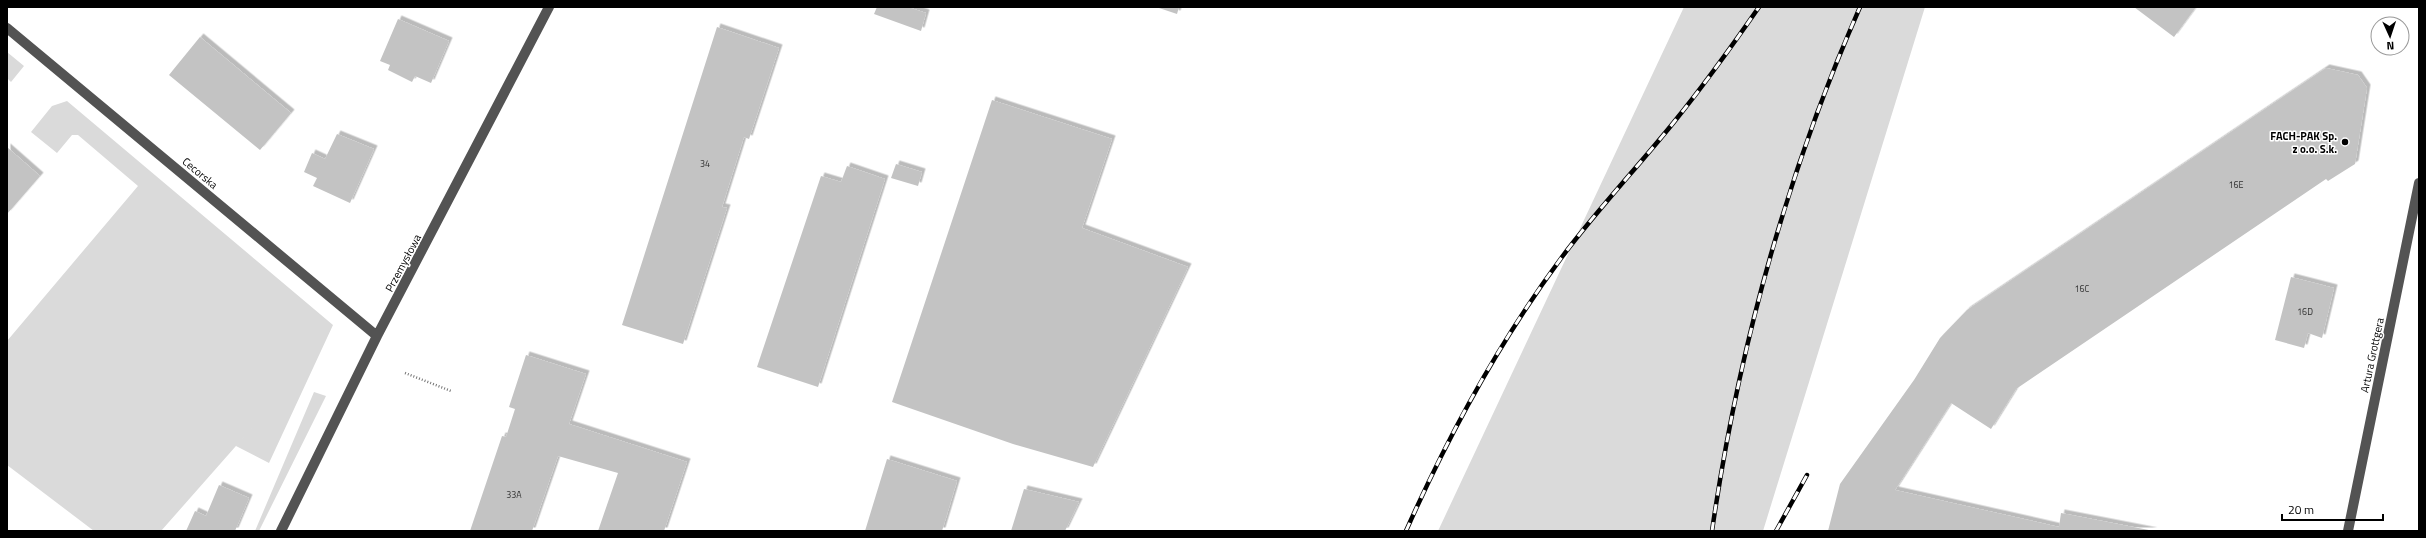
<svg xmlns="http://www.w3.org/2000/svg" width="2426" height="538" viewBox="0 0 2426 538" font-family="'Titillium Web',sans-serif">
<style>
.green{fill:#dadada}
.building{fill:#c3c3c3;filter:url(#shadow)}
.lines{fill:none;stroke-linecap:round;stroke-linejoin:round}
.path{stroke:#757575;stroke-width:2.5;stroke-dasharray:1 2;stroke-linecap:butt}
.minor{stroke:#535353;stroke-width:10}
.rail-casing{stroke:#000;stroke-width:4.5}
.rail{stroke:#fff;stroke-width:3;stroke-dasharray:9;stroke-linecap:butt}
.poi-dot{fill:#000;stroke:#fff;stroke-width:1.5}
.labels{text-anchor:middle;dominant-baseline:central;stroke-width:3;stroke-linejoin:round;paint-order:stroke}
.number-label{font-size:9px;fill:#313131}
.poi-label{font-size:11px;font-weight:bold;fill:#000;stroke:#fff;text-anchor:end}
.street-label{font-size:11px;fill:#000;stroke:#fff}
</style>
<defs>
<filter id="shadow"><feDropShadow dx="3.5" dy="-3.5" stdDeviation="0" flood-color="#0004"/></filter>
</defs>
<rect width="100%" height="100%" fill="#fff"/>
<!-- green -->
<path class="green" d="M1684 7H1925L1763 531H1438Z
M7 52 24 66 11 82 7 78Z
M67 101 333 325 269 463 236 446 266 412 161 531H94L7 465V341L138 186 78 135H72L57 153 31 132 52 106Z
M314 392 326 396 259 531H255Z"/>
<!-- building -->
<path class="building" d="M877 7H908L926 13 921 31 874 14Z
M1156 7H1179L1177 14Z
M2134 7H2196L2174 37Z
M398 19 449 41 431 83 415 76 412 82 388 70 390 65 380 61Z
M717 27 779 48 749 139 744 137 722 207 727 208 683 344 622 325Z
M200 37 291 113 260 150 169 75Z
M2326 68 2358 75 2367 88 2355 164 2328 181 2326 179 2016 389 1991 429 1951 403 1895 490 2059 527 2061 513 2154 531H1828L1840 484 1914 380 1940 338 1967 310Z
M992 100 1112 139 1082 228 1188 267 1093 467 1013 444 892 402Z
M337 134 374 149 350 203 313 186 317 178 304 172 312 153 325 159Z
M7 147 40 176 7 214Z
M896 164 922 172 918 186 891 178Z
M847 166 885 179 818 387 757 367 821 176 841 182Z
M2291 277 2334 288 2322 338 2308 333 2304 348 2275 340Z
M526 355 586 374 569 424 687 462 664 531H598L618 473 558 456 532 531H470L502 436 506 437 515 409 509 407Z
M887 459 957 481 942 531H865Z
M219 485 249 498 235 531H186L195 511 206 516Z
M1024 489 1079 502 1065 531H1011Z"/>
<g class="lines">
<!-- path -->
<path class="path" d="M405 373 451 391"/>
<!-- minor -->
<path class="minor" d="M7 28 377 336
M281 531 377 336 549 7
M2348 531 2419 183"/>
<!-- rail casing -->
<g class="rail-casing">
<path id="rail" d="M1406 531C1449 434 1499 342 1562 257 1597 210 1637 168 1674 122 1704 85 1732 46 1759 7
M1712 531C1738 352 1787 173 1860 7
M1776 531 1807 475"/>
</g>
<!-- rail -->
<use href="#rail" class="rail"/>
</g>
<!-- markers -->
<circle class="poi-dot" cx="2345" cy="142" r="4"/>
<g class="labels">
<!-- number labels -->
<g class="number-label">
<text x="705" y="163">34</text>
<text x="2236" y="184">16E</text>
<text x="2082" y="288">16C</text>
<text x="2305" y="311">16D</text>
<text x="514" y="494">33A</text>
</g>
<!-- poi labels -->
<g class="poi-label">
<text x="2337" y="136">FACH-PAK Sp.<tspan x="2337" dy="13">z o.o. S.k.</tspan></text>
</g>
<!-- street labels -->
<g class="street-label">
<text transform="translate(200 173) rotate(40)">Cecorska</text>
<text transform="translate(403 263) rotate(-62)">Przemysłowa</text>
<text transform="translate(2372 355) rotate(-78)">Artura Grottgera</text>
</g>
</g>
<!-- border -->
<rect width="2426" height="538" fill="none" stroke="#000000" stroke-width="16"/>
<!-- north arrow -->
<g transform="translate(2390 36) rotate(177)"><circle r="19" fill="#ffffff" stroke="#999999"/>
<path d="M0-3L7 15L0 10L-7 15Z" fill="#000000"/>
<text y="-6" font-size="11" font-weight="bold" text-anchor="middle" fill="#000000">N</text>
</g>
<!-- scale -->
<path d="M2282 514v6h101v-6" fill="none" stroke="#000000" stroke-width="2"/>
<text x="2288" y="514" font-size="12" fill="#000000" stroke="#ffffff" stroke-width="3" paint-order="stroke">20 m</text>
</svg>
